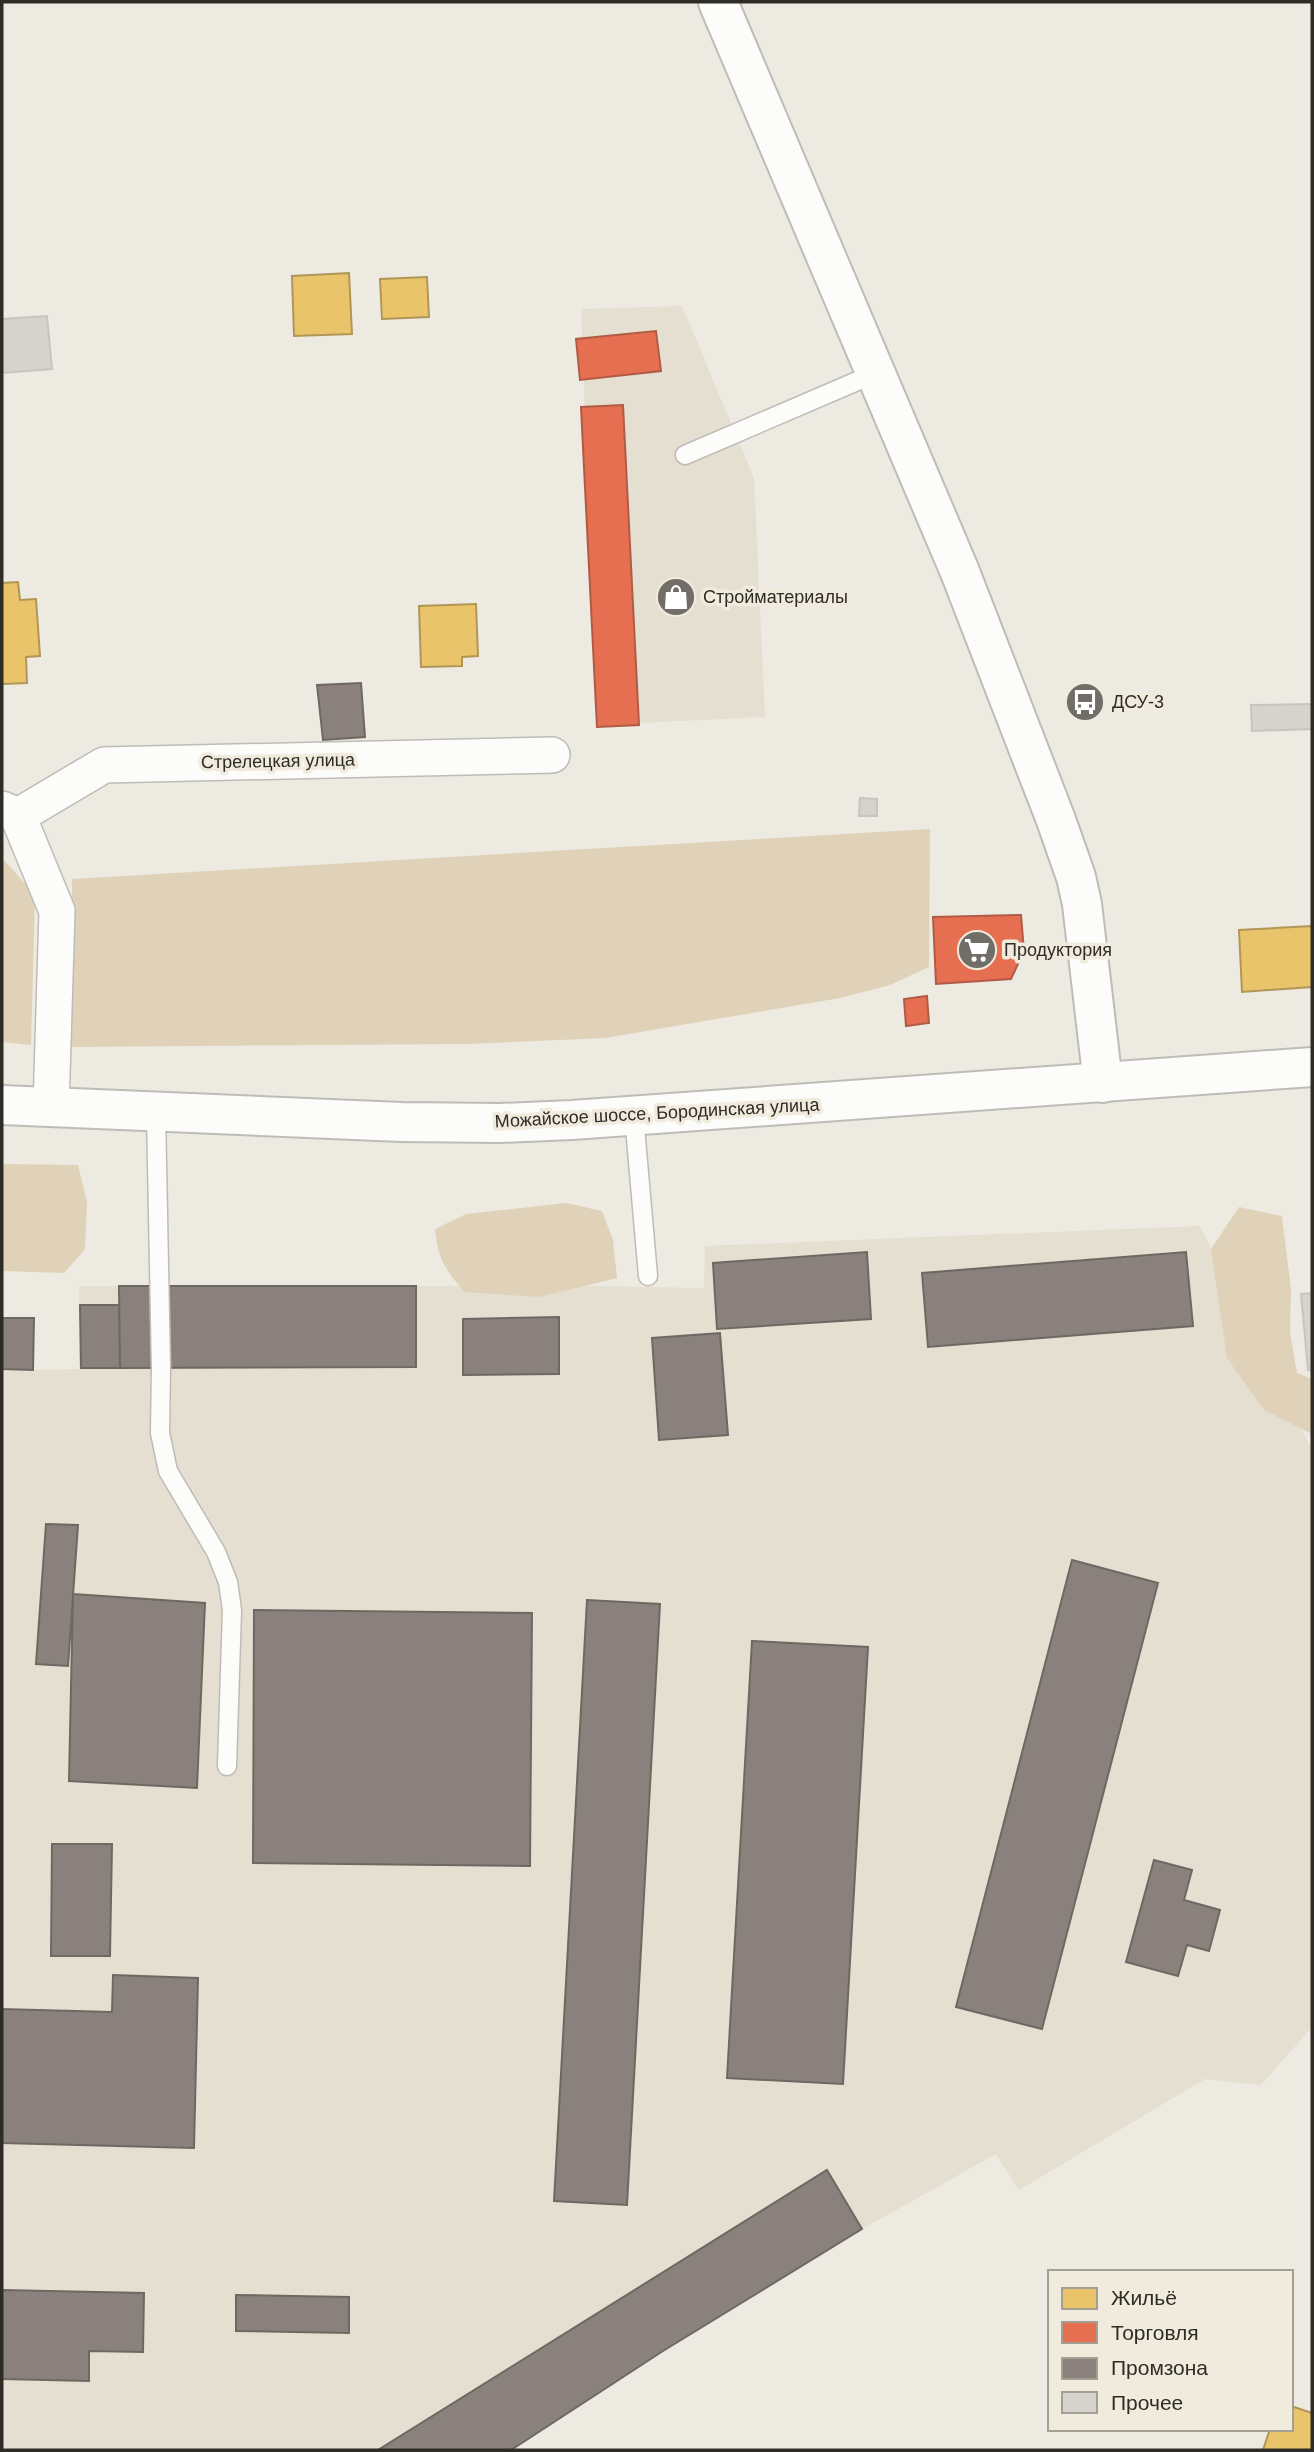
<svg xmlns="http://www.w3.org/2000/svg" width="1314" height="2452" viewBox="0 0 1314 2452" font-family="Helvetica,sans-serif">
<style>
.built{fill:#e4dfd0}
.green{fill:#dfd2b8}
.homes{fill:#e9c46a;stroke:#b19656;stroke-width:2}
.shops{fill:#e76f51;stroke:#b05b44;stroke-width:2}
.industry{fill:#8a817c;stroke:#6e6862;stroke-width:2}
.building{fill:#d5d3cc;stroke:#c8c5bf;stroke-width:2}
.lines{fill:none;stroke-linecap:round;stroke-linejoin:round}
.service-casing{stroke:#bfbcb7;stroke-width:21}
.minor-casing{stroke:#bfbcb7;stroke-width:38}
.tertiary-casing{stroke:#bfbcb7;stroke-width:42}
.primary-casing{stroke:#bfbcb7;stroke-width:42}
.service{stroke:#fcfcfb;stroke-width:18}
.minor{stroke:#fcfcfb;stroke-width:35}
.tertiary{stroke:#fcfcfb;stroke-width:38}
.primary{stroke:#fcfcfb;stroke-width:38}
.labels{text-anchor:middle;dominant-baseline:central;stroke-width:7;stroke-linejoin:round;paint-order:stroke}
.poi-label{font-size:18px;fill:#2e2c27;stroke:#f1ebde;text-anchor:start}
.street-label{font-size:18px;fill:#2e2c27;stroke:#f1ebde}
</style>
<rect width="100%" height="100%" fill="#edeae2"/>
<!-- built -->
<path class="built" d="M682 306 754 478 765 717 597 725 581 309Z
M1200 1226 1312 1449V2027L1261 2085 1205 2079 1019 2190 996 2154 862 2229 663 2351 511 2450H2V1318H34V1370L79 1369V1286H588L704 1288 705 1246Z"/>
<!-- green -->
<path class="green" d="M930 829 929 967 890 985 840 998 605 1038 467 1044 66 1047 72 979V879Z
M2 861H5L35 895 31 1045 2 1042Z
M2 1164 78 1165 87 1202 85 1249 64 1273 2 1271Z
M566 1203 602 1211 613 1240 617 1278 539 1297 465 1292C445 1270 438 1259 435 1229L466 1214Z
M1239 1207 1282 1216 1291 1289 1290 1332 1297 1373 1312 1379V1434L1264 1410 1227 1358 1211 1249Z"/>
<!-- homes -->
<path class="homes" d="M349 273 352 334 294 336 292 276Z
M427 277 429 317 382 319 380 279Z
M18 582 20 600 36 599 40 656 26 657 27 683 2 684V583Z
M476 604 478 656 462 657V666L421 667 419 606Z
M1312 926V987L1242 992 1239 930Z
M1291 2406 1312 2413V2450H1263L1270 2429H1291Z"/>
<!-- shops -->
<path class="shops" d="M656 331 661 371 580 380 576 339Z
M623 405 639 725 597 727 581 407Z
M1021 915 1024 951 1011 979 936 984 933 917Z
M927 996 929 1023 906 1026 904 999Z"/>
<!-- industry -->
<path class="industry" d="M361 683 365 737 323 740 317 685Z
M867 1252 871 1319 717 1329 713 1263Z
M1186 1252 1193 1326 928 1347 922 1273Z
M119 1286H416V1367L120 1368Z
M80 1305H119L120 1368H81Z
M559 1317V1374L463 1375V1319Z
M2 1318H34L33 1370 2 1369Z
M720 1333 728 1435 659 1440 652 1338Z
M46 1524 78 1525 68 1666 36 1664Z
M1072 1560 1158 1583 1042 2029 956 2007Z
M73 1594 205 1603 197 1788 69 1781Z
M587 1600 660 1604 627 2205 554 2201Z
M254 1610 532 1613 530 1866 253 1863Z
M752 1641 868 1647 843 2084 727 2078Z
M52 1844H112L110 1956H51Z
M1154 1860 1192 1870 1184 1900 1220 1910 1209 1951 1187 1945 1178 1976 1126 1962Z
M113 1975 198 1978 194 2148 2 2143V2009L112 2012Z
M827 2170 862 2229 663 2351 511 2450H378Z
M2 2290 144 2293 143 2352 89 2351V2381L2 2379Z
M236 2295 349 2297V2333L236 2331Z"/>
<!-- building -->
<path class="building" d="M47 316 52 369 2 373V319Z
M1312 704V729L1252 731 1251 705Z
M860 798 877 799V816H859Z
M1312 1293V1370H1308L1301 1294Z"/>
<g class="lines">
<!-- service casing -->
<g class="service-casing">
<path id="service" d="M685 455 876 373
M156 1112 161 1368 160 1433 168 1471 216 1552 228 1582 232 1610 227 1766
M634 1116 648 1276"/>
</g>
<!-- minor casing -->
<g class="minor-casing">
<path id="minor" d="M2 809 18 816 57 911 51 1108
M18 816 104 765 552 755"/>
</g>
<!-- tertiary casing -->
<g class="tertiary-casing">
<path id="tertiary" d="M718 2 960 572 1056 820 1076 877 1082 904 1103 1083"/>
</g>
<!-- primary casing -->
<g class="primary-casing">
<path id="primary" d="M2 1105 401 1122 500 1123 572 1120 1312 1067"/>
</g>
<!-- service -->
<use href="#service" class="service"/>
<!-- minor -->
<use href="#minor" class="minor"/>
<!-- tertiary -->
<use href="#tertiary" class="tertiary"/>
<!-- primary -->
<use href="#primary" class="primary"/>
</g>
<!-- icons -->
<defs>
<g id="shop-disc" transform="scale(2.0125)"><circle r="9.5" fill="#716e68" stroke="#f1ebde"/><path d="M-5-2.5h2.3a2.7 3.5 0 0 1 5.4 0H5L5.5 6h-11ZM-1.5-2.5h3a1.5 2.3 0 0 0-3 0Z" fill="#fff"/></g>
<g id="bus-disc" transform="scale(2.0125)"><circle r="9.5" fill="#716e68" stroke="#f1ebde"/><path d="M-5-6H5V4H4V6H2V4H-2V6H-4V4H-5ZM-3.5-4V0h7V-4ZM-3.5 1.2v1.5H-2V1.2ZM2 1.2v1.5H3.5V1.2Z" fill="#fff"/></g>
<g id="supermarket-disc" transform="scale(2.0125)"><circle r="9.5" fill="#716e68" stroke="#f1ebde"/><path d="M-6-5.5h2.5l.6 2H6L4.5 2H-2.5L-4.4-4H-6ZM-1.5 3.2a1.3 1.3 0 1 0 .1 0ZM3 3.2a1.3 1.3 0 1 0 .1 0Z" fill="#fff"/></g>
</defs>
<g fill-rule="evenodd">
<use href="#shop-disc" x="676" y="597"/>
<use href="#bus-disc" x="1085" y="702"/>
<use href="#supermarket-disc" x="977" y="950"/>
</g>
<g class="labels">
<!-- poi labels -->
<g class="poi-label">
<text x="703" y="597">Стройматериалы</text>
<text x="1112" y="702">ДСУ-3</text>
<text x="1004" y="950">Продуктория</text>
</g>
<!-- street labels -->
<g class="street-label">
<text transform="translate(278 761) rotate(-1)">Стрелецкая улица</text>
<text transform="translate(657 1113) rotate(-3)">Можайское шоссе, Бородинская улица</text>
</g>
</g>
<!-- border -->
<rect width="1314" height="2452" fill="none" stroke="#2e2c27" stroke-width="7"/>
<!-- legend -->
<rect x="1048" y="2270" width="245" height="161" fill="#f1ebde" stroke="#a39f95" stroke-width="2"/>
<rect x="1062" y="2288" width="35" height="21" fill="#e9c46a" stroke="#a39f95" stroke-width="2"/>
<text x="1111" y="2305" font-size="21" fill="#2e2c27">Жильё</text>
<rect x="1062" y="2322" width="35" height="21" fill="#e76f51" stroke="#a39f95" stroke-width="2"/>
<text x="1111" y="2340" font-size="21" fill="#2e2c27">Торговля</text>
<rect x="1062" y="2358" width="35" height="21" fill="#8a817c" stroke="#a39f95" stroke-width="2"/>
<text x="1111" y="2375" font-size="21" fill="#2e2c27">Промзона</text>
<rect x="1062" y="2392" width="35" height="21" fill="#d5d3cc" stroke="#a39f95" stroke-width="2"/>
<text x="1111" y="2410" font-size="21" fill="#2e2c27">Прочее</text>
</svg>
